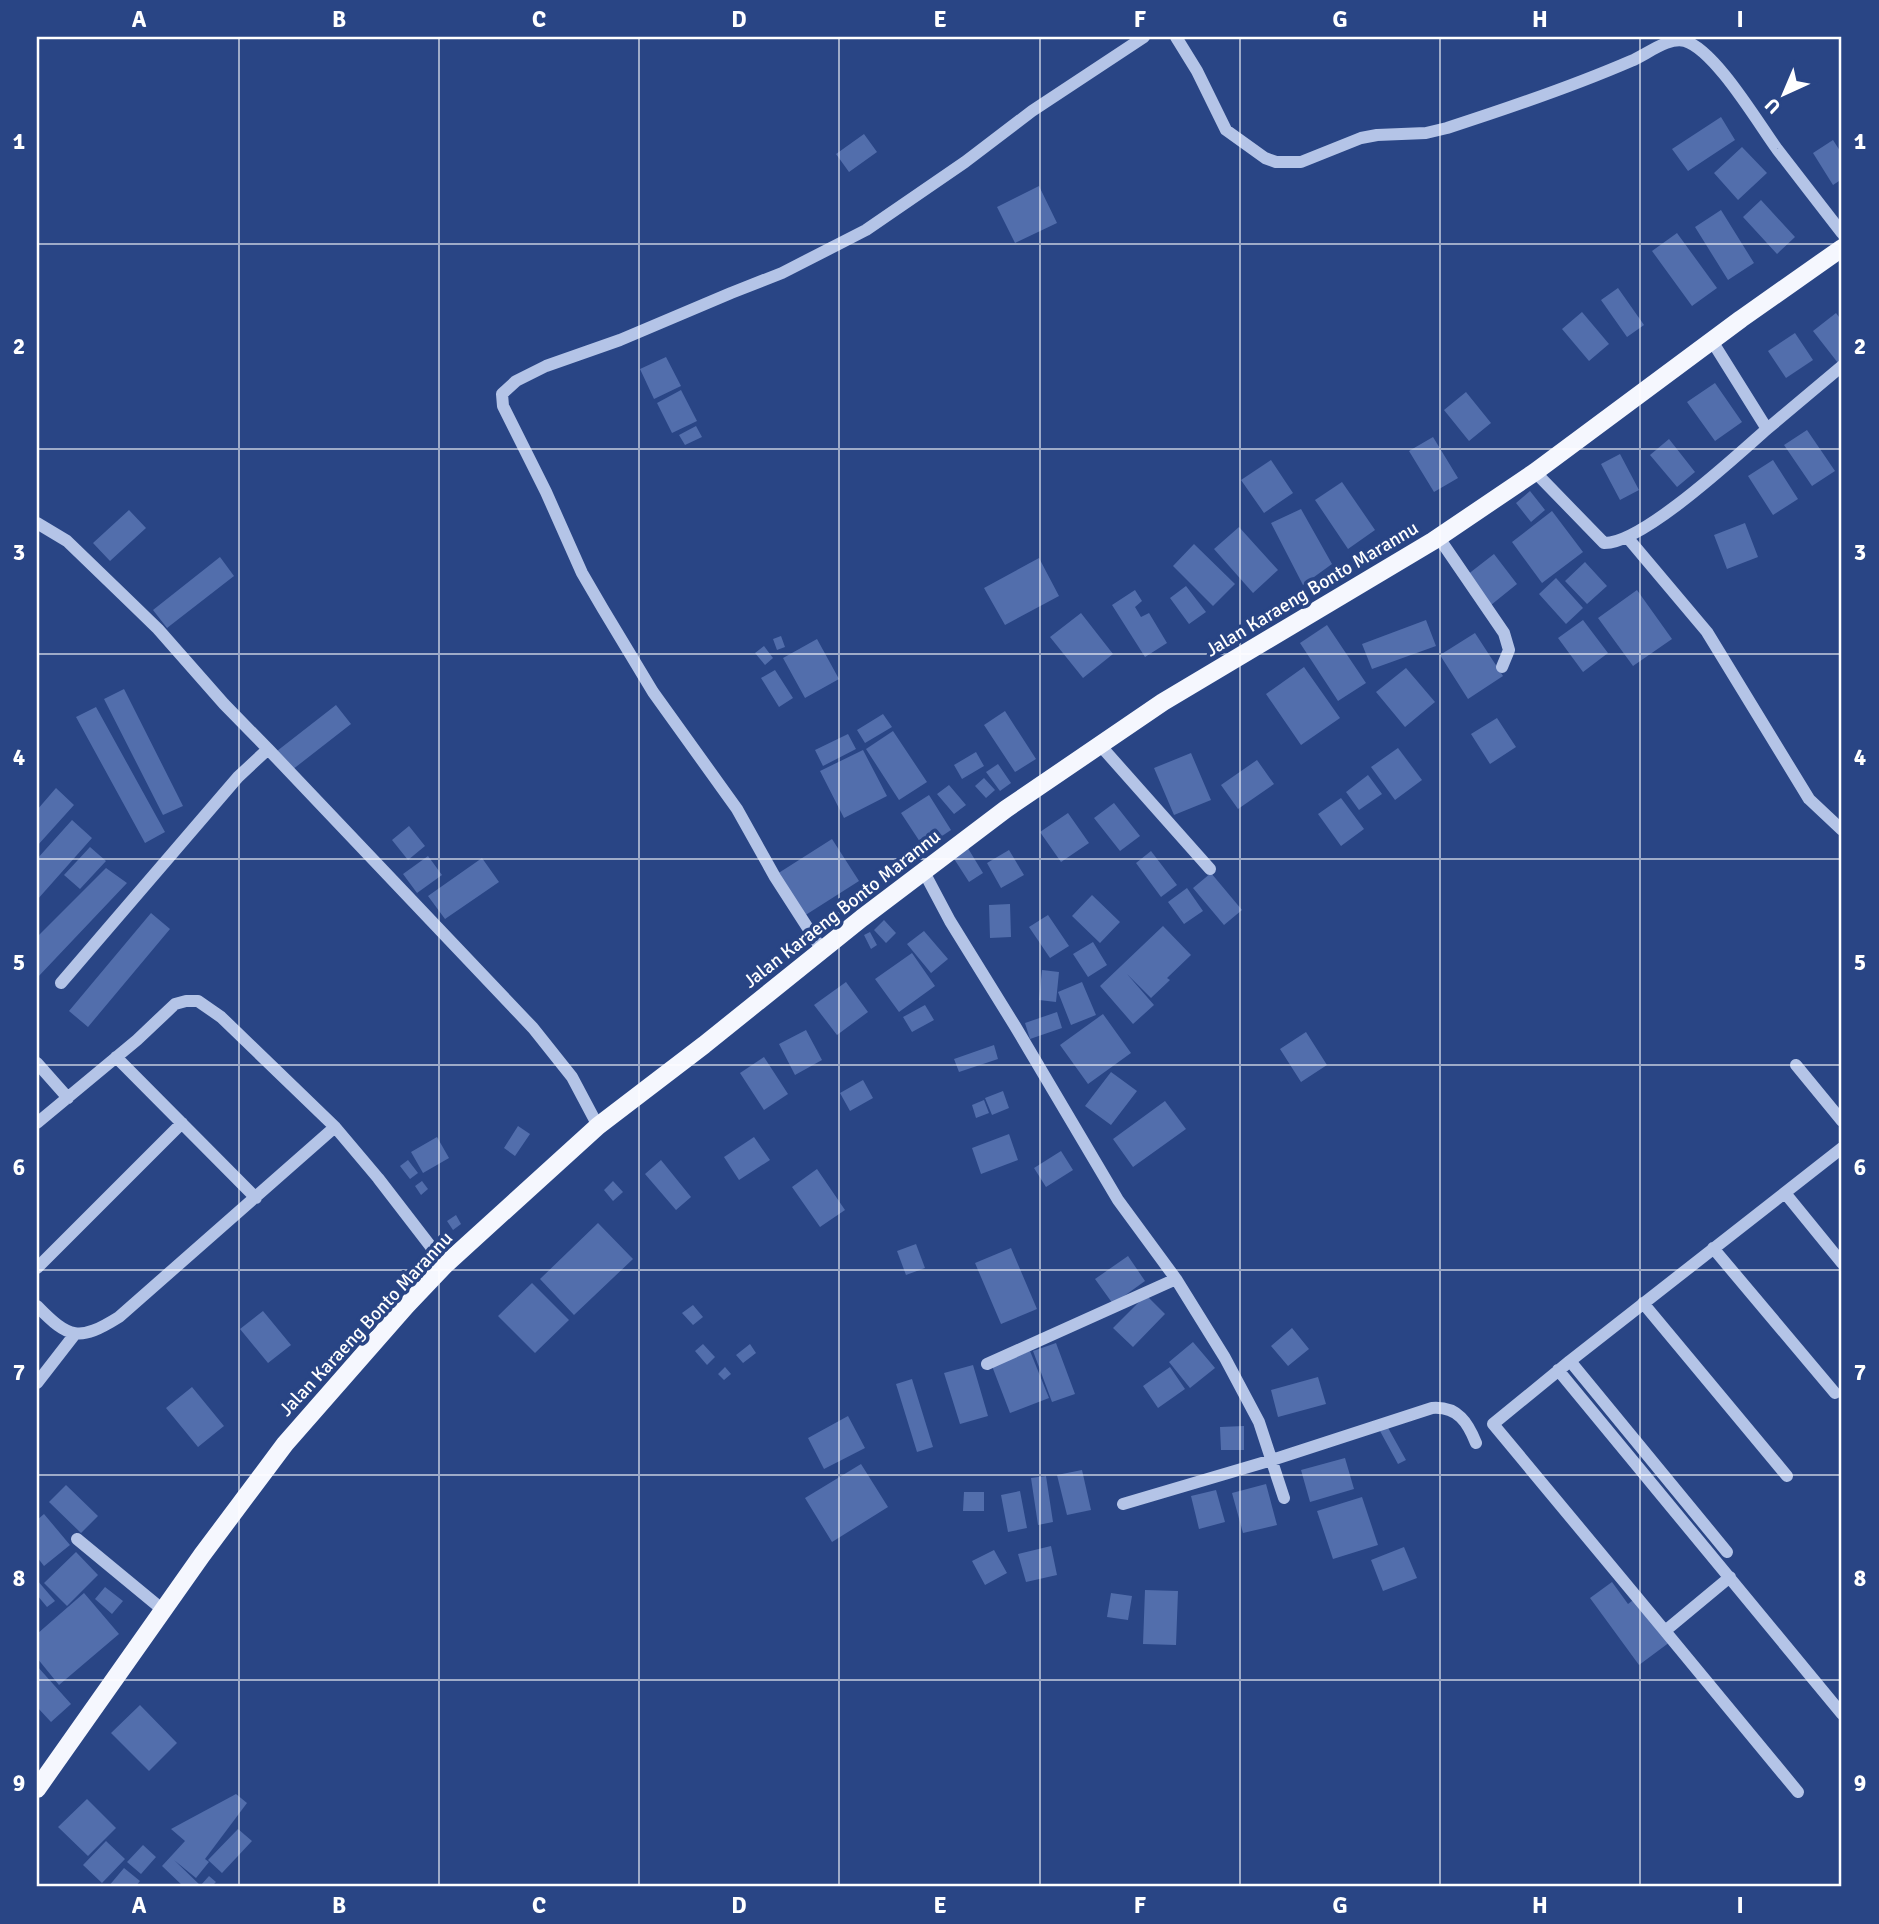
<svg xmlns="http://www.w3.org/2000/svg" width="1879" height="1924" viewBox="0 0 1879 1924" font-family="Signika,sans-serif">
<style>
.building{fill:#526eac}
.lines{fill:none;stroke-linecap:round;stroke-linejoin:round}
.minor{stroke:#b4c4e7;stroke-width:12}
.major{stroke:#f5f7fe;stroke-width:18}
.grid{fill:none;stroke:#fff;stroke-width:2;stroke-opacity:0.55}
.labels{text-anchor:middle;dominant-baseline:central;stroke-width:7;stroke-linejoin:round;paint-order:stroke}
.street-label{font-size:19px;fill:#fff;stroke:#294585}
.neatline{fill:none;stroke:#fff;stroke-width:2.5}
.grid-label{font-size:23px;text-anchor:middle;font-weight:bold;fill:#fff}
</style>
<rect width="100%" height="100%" fill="#294585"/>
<!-- building -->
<path class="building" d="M1721 117 1735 140 1688 171 1672 149Z
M864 134 877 152 849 172 836 154Z
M1833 140 1842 154V179L1833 185 1813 153Z
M1742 147 1767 173 1738 200 1714 173Z
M1039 186 1057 223 1015 243 997 207Z
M1761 200 1795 237 1777 254 1743 217Z
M1721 210 1754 263 1728 280 1695 227Z
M1677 233 1717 288 1692 306 1652 251Z
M1618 288 1644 325 1627 337 1601 300Z
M1582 312 1609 344 1589 361 1562 329Z
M1836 313 1842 321V359L1838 363 1813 331Z
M1795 333 1813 360 1786 378 1768 351Z
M666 357 681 386 654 399 640 369Z
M1715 383 1742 422 1715 441 1687 402Z
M681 390 697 421 672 433 657 403Z
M1466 392 1491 423 1469 441 1444 410Z
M696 426 702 437 685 445 679 435Z
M1807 430 1835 471 1812 486 1784 445Z
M1433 437 1458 478 1434 492 1409 451Z
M1669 439 1695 472 1677 487 1650 455Z
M1620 454 1639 490 1620 500 1601 464Z
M1271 460 1293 493 1264 513 1241 480Z
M1773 460 1798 499 1773 515 1748 476Z
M1342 482 1375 530 1348 549 1315 500Z
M1530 491 1545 510 1531 522 1516 503Z
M1301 509 1332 564 1303 585 1271 523Z
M129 510 146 528 110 561 93 543Z
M1552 511 1583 552 1542 583 1512 542Z
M1745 523 1758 557 1727 569 1714 535Z
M1239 527 1278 570 1253 593 1214 549Z
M1194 544 1235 584 1213 606 1173 566Z
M1494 554 1517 584 1491 605 1467 575Z
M220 557 234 576 167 628 153 610Z
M1039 558 1059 596 1005 625 984 588Z
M1585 562 1607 586 1587 604 1565 581Z
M1556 578 1583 608 1566 624 1539 594Z
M1186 586 1206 612 1189 624 1170 598Z
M1135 590 1142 601 1135 607 1141 617 1149 613 1167 643 1145 657 1112 605Z
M1637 590 1672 639 1633 666 1598 618Z
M1081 613 1113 654 1083 678 1050 637Z
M1426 620 1436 646 1372 669 1362 644Z
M1583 620 1608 653 1583 672 1558 638Z
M1327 625 1366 683 1338 701 1300 643Z
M1475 633 1503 676 1468 699 1440 655Z
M781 636 785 647 777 650 773 639Z
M817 639 839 679 805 698 783 658Z
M764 646 773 658 765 665 755 653Z
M1304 667 1340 718 1301 745 1266 694Z
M1406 668 1435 702 1405 727 1376 692Z
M775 670 793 698 779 707 761 678Z
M124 689 183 806 163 815 104 699Z
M336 705 351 724 292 770 277 751Z
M96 707 165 832 145 843 76 717Z
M1005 711 1036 759 1015 772 984 725Z
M883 714 892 727 865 743 857 730Z
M1497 718 1516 747 1490 764 1471 734Z
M893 731 927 782 899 800 866 749Z
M848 734 856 749 823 766 815 750Z
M1398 748 1422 780 1395 800 1371 767Z
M863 750 887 796 844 818 820 771Z
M976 752 984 766 962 779 954 765Z
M1191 753 1211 800 1174 815 1154 768Z
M1257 760 1274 784 1238 809 1221 785Z
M998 764 1011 783 1000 791 986 772Z
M1368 775 1382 794 1359 810 1346 792Z
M984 778 995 790 986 798 975 786Z
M949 785 966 805 954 814 937 794Z
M56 788 74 805 37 846V810Z
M929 795 951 830 924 848 901 813Z
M1341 798 1364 829 1341 846 1318 814Z
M1114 803 1140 836 1120 851 1094 818Z
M1068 813 1089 843 1061 862 1040 832Z
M72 820 92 838 37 900V859Z
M409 826 425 846 408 860 392 840Z
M832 839 859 881 804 916 777 874Z
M966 845 983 873 969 882 951 854Z
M90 847 106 861 80 889 64 875Z
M1009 850 1024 875 1001 888 987 863Z
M1151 851 1177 885 1161 897 1136 863Z
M428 856 442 875 417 893 403 874Z
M482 858 499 882 445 919 428 896Z
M106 868 127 883 37 978V937Z
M1211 873 1242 910 1224 925 1193 888Z
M1187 888 1203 911 1184 924 1168 902Z
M1092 895 1120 922 1100 943 1072 916Z
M1010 904 1011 937 990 938 989 905Z
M151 913 170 929 88 1027 69 1011Z
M1048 915 1069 946 1050 958 1029 927Z
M884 920 896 933 886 943 874 930Z
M1163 926 1191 955 1167 978 1170 980 1151 998 1127 974 1154 1005 1133 1024 1100 986Z
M924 931 948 959 931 973 907 944Z
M870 932 877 945 871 949 864 935Z
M1093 942 1107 965 1088 977 1073 954Z
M912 953 935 986 899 1012 875 979Z
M1042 970 1059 972 1056 1002 1039 1000Z
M846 982 868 1012 837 1035 814 1005Z
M1082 982 1096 1015 1071 1025 1058 992Z
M925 1005 934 1020 912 1032 903 1017Z
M1057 1012 1062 1028 1030 1039 1025 1023Z
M1103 1014 1131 1053 1088 1084 1060 1045Z
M806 1030 822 1060 795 1075 779 1044Z
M1306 1032 1327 1065 1301 1082 1280 1049Z
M994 1045 998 1059 959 1072 954 1059Z
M764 1057 788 1094 764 1110 740 1073Z
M1111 1072 1137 1091 1111 1125 1085 1106Z
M863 1080 873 1098 850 1111 840 1093Z
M1003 1091 1009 1108 992 1115 985 1098Z
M984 1100 989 1113 976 1118 972 1105Z
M1165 1101 1186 1129 1133 1167 1113 1139Z
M518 1126 530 1134 515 1156 504 1148Z
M1009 1134 1018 1160 981 1174 972 1148Z
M437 1137 449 1158 423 1173 411 1152Z
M754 1137 770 1160 739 1180 724 1157Z
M1061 1151 1073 1170 1046 1187 1034 1168Z
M408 1160 418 1173 410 1179 400 1166Z
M661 1160 691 1197 676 1210 645 1174Z
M817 1169 845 1210 820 1227 792 1187Z
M422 1181 428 1189 421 1195 415 1186Z
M613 1181 623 1192 613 1201 604 1190Z
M456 1215 461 1224 453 1230 447 1221Z
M598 1223 633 1259 574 1315 540 1279Z
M916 1244 925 1268 906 1275 897 1251Z
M1011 1248 1037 1309 1001 1324 975 1263Z
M1128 1256 1145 1281 1113 1304 1095 1279Z
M532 1283 569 1320 535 1353 498 1316Z
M1146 1295 1165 1314 1133 1347 1113 1328Z
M693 1305 703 1317 693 1325 682 1313Z
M263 1311 291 1345 268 1363 240 1329Z
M1292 1328 1309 1349 1288 1366 1271 1346Z
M1193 1342 1215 1368 1190 1388 1169 1362Z
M1056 1343 1075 1394 1052 1402 1033 1351Z
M703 1344 715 1357 707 1365 695 1351Z
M750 1344 756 1353 743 1363 736 1355Z
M1030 1351 1049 1398 1010 1413 992 1366Z
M973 1365 988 1416 960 1424 944 1373Z
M725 1367 731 1374 724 1380 718 1374Z
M1170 1367 1185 1389 1158 1408 1143 1386Z
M1318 1377 1326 1404 1278 1417 1271 1390Z
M912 1379 933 1447 917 1452 896 1384Z
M192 1387 224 1426 198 1447 166 1408Z
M848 1416 865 1448 824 1469 808 1438Z
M1244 1426V1450H1221L1220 1427Z
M1387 1426 1406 1460 1398 1464 1380 1431Z
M1345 1458 1354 1489 1310 1502 1301 1470Z
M861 1464 888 1507 832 1542 805 1498Z
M1082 1470 1091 1510 1067 1515 1057 1475Z
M1046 1476 1053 1522 1038 1525 1031 1478Z
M1266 1484 1277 1525 1243 1533 1232 1493Z
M66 1485 98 1516 81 1533 49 1502Z
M1216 1490 1225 1522 1199 1529 1191 1496Z
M1020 1491 1027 1528 1008 1532 1001 1495Z
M964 1492H984V1511H963Z
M1362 1497 1378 1545 1333 1559 1317 1511Z
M44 1514 70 1545 44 1566 37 1557V1520Z
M1051 1546 1057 1575 1026 1582 1018 1554Z
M1404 1547 1417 1578 1383 1591 1371 1560Z
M994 1550 1007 1573 985 1585 972 1561Z
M76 1552 98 1575 67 1606 44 1583Z
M37 1580 55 1601 47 1607 37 1595Z
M1612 1582 1628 1604 1641 1594 1674 1639 1639 1665 1590 1598Z
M105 1587 123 1601 112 1614 95 1599Z
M1145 1590 1178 1591 1176 1645 1143 1644Z
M84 1593 119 1634 59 1685 37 1658V1634Z
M1111 1593 1132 1596 1128 1620 1107 1617Z
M37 1666 71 1704 51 1722 37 1707Z
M140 1705 177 1743 149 1771 111 1733Z
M236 1794 247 1803 205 1859 209 1862 196 1878 174 1860 202 1887H184L162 1866 185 1841 171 1829Z
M87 1799 116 1828 88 1856 58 1827Z
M238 1829 252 1841 222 1873 208 1860Z
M106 1841 125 1859 102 1883 83 1865Z
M143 1845 156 1857 141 1874 127 1862Z
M124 1868 140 1881 135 1887H108Z
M209 1876 216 1882 211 1887H204L201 1885Z"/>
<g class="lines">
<!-- minor -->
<path class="minor" d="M1176 37 1197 71 1226 130 1265 158 1276 162H1301L1361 138 1377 135 1426 133 1447 128C1509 108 1571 87 1631 61 1646 55 1669 36 1685 41 1715 50 1758 123 1777 149 1799 177 1820 205 1842 233
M1712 341 1767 429 1842 366
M1535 472 1604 543C1642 544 1736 456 1767 429
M37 523 67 541 125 597 158 629 224 704 268 749
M1627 537 1707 632 1809 799 1842 830
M1439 538 1504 633 1509 650 1502 667
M1099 744 1210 869
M924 872 950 921 1015 1026 1118 1200 1176 1279 1225 1358 1259 1422 1284 1498
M822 950 775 877 737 809 653 692 603 609 582 573 546 492 503 406 502 394 516 381 546 366 620 340 731 293 782 273 866 230 965 162 1032 111 1144 37
M61 983 238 777 268 749 533 1028 572 1077 598 1126
M116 1057 256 1198
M37 1063 68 1098
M1796 1065 1842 1121
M37 1123 137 1040 175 1004 186 1001H198L221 1017 335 1127 378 1178 445 1265
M1785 1193 1842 1263
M1713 1248 1835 1393
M37 1268 182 1123
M1643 1303 1787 1476
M37 1306C69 1339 79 1342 119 1317L335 1127
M1570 1361 1493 1424 1665 1631 1730 1577
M987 1364 1176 1279
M1558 1370 1842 1714
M37 1383 75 1334
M1123 1504 1272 1460 1432 1408C1458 1406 1468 1423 1476 1443
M77 1539 163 1610
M1727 1552 1570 1361 1842 1148
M1665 1631 1798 1792"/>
<!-- major -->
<path class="major" d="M37 1789 202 1555 285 1444 406 1306 445 1265 598 1126 704 1045 862 918 1006 809 1163 702 1433 541 1535 472 1741 319 1842 248"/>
</g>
<!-- grid -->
<path class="grid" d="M239 37V1887M439 37V1887M639 37V1887M839 37V1887M1040 37V1887M1240 37V1887M1440 37V1887M1640 37V1887M37 244H1842M37 449H1842M37 654H1842M37 859H1842M37 1065H1842M37 1270H1842M37 1475H1842M37 1680H1842"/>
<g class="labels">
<!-- street labels -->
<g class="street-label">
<text transform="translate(1312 589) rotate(-31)">Jalan Karaeng Bonto Marannu</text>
<text transform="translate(842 909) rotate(-38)">Jalan Karaeng Bonto Marannu</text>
<text transform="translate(366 1324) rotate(-47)">Jalan Karaeng Bonto Marannu</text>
</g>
</g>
<!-- border -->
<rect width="1879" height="1924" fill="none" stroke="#294585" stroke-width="77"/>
<!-- north arrow -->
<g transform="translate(1784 94) rotate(224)" stroke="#294585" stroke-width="5" paint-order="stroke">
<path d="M0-5L12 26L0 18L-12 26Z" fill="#ffffff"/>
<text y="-10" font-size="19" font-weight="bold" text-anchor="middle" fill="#ffffff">U</text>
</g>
<rect x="38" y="38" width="1802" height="1847" class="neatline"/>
<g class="grid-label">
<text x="139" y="27">A</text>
<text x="339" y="27">B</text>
<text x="539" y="27">C</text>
<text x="739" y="27">D</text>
<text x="940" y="27">E</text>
<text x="1140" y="27">F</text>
<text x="1340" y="27">G</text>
<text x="1540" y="27">H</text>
<text x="1740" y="27">I</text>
<text x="19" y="149">1</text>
<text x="1860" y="149">1</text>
<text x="19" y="354">2</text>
<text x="1860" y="354">2</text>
<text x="19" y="560">3</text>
<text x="1860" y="560">3</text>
<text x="19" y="765">4</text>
<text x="1860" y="765">4</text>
<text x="19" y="970">5</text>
<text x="1860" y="970">5</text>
<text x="19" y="1175">6</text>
<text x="1860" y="1175">6</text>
<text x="19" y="1380">7</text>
<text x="1860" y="1380">7</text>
<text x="19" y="1586">8</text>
<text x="1860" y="1586">8</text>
<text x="19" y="1791">9</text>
<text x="1860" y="1791">9</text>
<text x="139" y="1913">A</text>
<text x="339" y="1913">B</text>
<text x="539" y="1913">C</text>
<text x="739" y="1913">D</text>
<text x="940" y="1913">E</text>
<text x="1140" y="1913">F</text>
<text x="1340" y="1913">G</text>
<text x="1540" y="1913">H</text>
<text x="1740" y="1913">I</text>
</g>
</svg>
